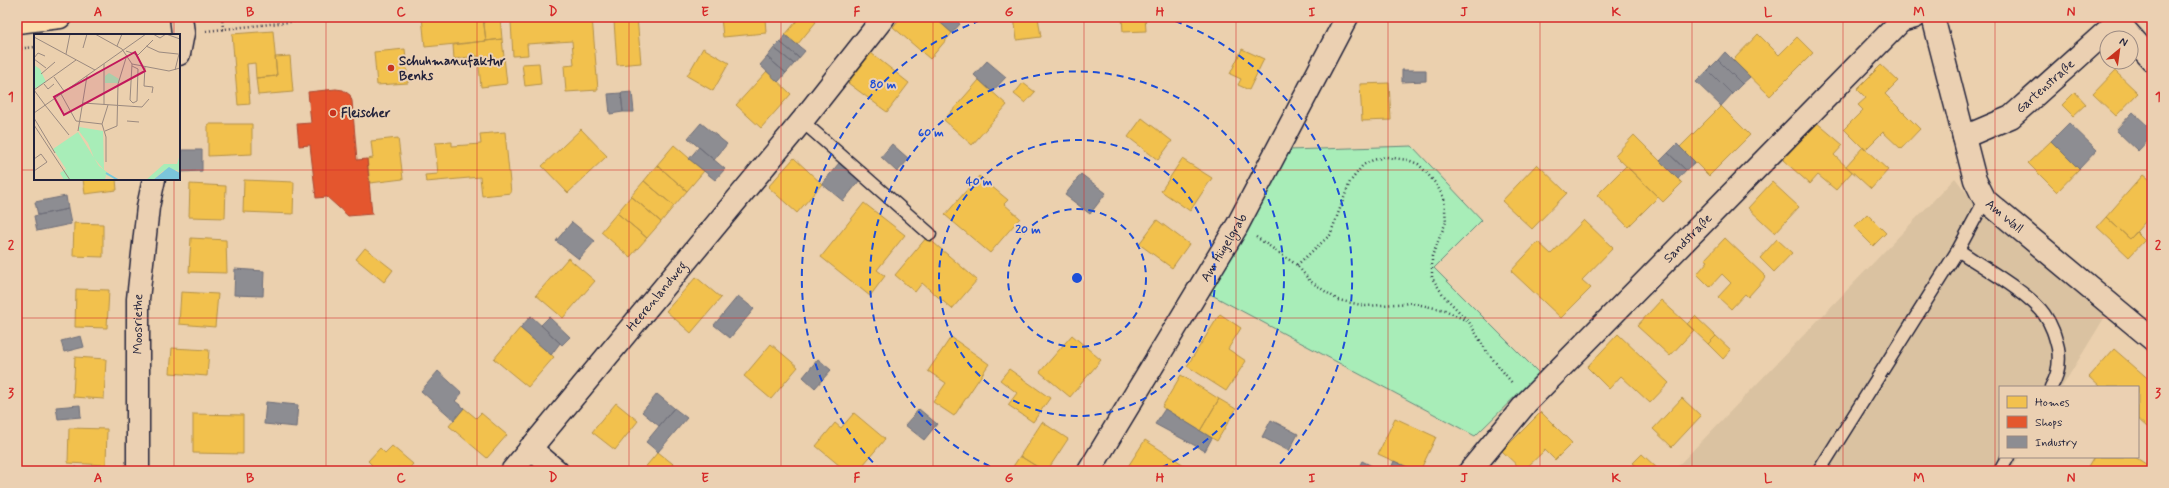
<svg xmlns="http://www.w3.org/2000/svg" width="2169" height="488" viewBox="0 0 2169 488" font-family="Mynerve,sans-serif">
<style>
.built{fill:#dac2a1}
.green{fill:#a8edb8;stroke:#65887a}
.homes{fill:#f2c14e;stroke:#b49148}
.shops{fill:#e4572e;stroke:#aa4732}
.industry{fill:#8d8d92;stroke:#6d6d78}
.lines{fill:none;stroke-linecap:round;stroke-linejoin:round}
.lane-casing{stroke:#22223b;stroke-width:15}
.street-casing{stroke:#22223b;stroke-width:25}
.primary-casing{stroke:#22223b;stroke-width:25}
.path{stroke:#22223b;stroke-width:2.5;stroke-dasharray:1 3;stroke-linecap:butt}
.lane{stroke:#ebd0b2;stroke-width:12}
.street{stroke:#ebd0b2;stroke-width:22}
.primary{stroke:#fcdcac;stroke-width:22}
.grid{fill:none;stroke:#d62828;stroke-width:1;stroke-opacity:0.55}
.ring{fill:none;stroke:#1d4ed8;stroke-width:2;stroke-dasharray:7 5}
.poi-dot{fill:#c8321e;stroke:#ebd0b2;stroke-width:1.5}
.labels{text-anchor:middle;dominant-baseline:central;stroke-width:4;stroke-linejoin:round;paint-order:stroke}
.poi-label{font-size:13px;font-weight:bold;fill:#22223b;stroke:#ebd0b2;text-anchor:start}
.street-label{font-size:13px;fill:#22223b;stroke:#ebd0b2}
.inset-river{fill:none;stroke:#7bc6db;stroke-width:2}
.inset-road{fill:none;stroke:#9b8a80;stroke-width:1}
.view{fill:#c2185b;fill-opacity:0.15;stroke:#c2185b;stroke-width:2}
.inset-edge{fill:none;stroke:#22223b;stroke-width:2}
.centre{fill:#1d4ed8;stroke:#ebd0b2;stroke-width:2}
.ring-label{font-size:12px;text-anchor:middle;font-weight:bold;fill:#1d4ed8;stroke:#ebd0b2;stroke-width:4;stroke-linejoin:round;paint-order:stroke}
.neatline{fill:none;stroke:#d62828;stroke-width:1.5}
.grid-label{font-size:13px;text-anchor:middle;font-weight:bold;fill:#d62828}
</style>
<rect width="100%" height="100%" fill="#ebd0ae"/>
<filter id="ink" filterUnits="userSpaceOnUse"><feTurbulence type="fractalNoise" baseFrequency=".025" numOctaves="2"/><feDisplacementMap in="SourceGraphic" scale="8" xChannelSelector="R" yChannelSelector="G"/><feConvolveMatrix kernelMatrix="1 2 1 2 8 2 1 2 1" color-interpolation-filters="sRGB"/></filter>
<g filter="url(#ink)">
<!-- built -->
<path class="built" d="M1955 178 1983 214 2106 315 2062 387H2000V457H2019L2011 471H1673Z"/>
<!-- green -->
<path class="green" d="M1412 146 1482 220 1434 268 1539 373 1475 436 1210 294 1289 150Z"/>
<!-- homes -->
<path class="homes" d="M422 17H483L486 41 425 47Z
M483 17H500L502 39 486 41Z
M536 17H592L598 90 566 92 564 66 574 65 572 41 527 44 528 55 513 56 511 22 536 20Z
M600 17H637L641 63 617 65 614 21 601 22Z
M721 17H765L766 33 723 37Z
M800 17H810L816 22 797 45 785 35Z
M901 17H934L952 33 930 59 893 27Z
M1014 17H1038L1041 37 1017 40Z
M1122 17H1145L1146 31 1123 32Z
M273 31 277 76 256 78 255 63 247 64 250 104 238 105 232 34Z
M1758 34 1779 55 1797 37 1813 53 1770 96 1733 60Z
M502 39 507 84 481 87 478 56 454 59 453 45Z
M703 48 729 63 713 91 687 76Z
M405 49 408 83 377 85 374 52Z
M1242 49 1264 59 1249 90 1238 85 1241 79 1230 74Z
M871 53 909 83 887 112 848 83Z
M290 56 293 92 258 95 256 78 277 76 275 57Z
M539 63 541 84 525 86 522 64Z
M1881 65 1898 81 1885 94 1920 129 1901 149 1883 132 1865 150 1844 129 1863 110 1858 105 1866 98 1857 89Z
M767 71 791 94 761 128 736 105Z
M2115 71 2138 93 2116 116 2093 94Z
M979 80 1007 105 972 145 944 120Z
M1023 83 1035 92 1025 103 1014 94Z
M1389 83 1391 120 1362 121 1360 84Z
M2075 92 2086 104 2073 116 2062 105Z
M1721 106 1750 135 1709 176 1680 147Z
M1142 118 1172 141 1158 160 1128 137Z
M1816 122 1843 145 1834 155 1852 172 1836 190 1818 175 1810 184 1783 160Z
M208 124H252V154L208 156Z
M581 129 607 156 568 193 542 166Z
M505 132 511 193 482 196 480 177 426 182 425 175 438 174 435 143 452 142V146L481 144 480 134Z
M1634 135 1682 183 1663 202 1615 155Z
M398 138 403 179 370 183 367 159 373 158 371 141Z
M2051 141 2079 169 2057 192 2028 163Z
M674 145 704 171 687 191 657 165Z
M1863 147 1888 170 1871 189 1846 166Z
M794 158 822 184 797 213 768 187Z
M1182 159 1212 178 1190 211 1161 191Z
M1537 164 1567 193 1532 229 1502 201Z
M657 165 687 191 674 206 644 181Z
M1626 166 1658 197 1628 227 1597 195Z
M2143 175 2152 182V214L2130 239 2106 217Z
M979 176 1008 200 1004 204 1020 218 990 253 945 215Z
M83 179H116L117 190 85 194Z
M244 180 294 182 293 214 243 212Z
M644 181 674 206 661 222 631 196Z
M1772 182 1799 207 1775 233 1748 208Z
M190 184 226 186 225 218 189 217Z
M631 196 661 222 647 238 617 213Z
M864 203 905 235 877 270 885 276 870 296 821 257Z
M617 213 647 238 630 257 601 232Z
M1867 214 1886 233 1873 246 1854 227Z
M2106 217 2130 239 2137 232 2145 240 2129 257 2097 227Z
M1157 220 1189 244 1172 268 1139 244Z
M1584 220 1613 248 1582 280 1591 288 1561 318 1511 271 1538 242 1551 254Z
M74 223 103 224V257L73 256Z
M927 237 977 280 952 309 922 283 915 292 895 275Z
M191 238 226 240 227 273 189 272Z
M1725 238 1766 277 1748 297 1745 294 1731 309 1718 297 1731 283 1722 274 1710 287 1697 274 1708 261 1705 259Z
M1777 239 1792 253 1774 272 1760 258Z
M365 248 393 270 384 282 356 259Z
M568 258 595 281 563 318 536 295Z
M696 277 721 298 691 333 666 311Z
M76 289 109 290 107 328 75 327Z
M181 292 218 294 215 327 179 324Z
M1661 300 1694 330 1670 356 1637 326Z
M1220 314 1241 328 1228 349 1246 361 1226 391 1187 366Z
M1695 316 1716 336 1708 344 1687 324Z
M520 328 554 357 528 387 494 359Z
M1618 334 1669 383 1650 403 1621 376 1609 389 1587 367Z
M1072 335 1101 360 1070 397 1040 372Z
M1716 336 1731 350 1723 359 1708 344Z
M951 337 989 364 954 416 933 402 946 383 928 371Z
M771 344 798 367 771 399 744 376Z
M172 348 209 350 207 376 170 373Z
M2114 349 2152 382V422L2147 427 2138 419V387H2100L2089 377Z
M75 357 106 359 104 399 73 397Z
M1009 369 1050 398 1033 422 1008 405 1017 393 1000 380Z
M1181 375 1219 399 1200 431 1162 407Z
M1682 398 1701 416 1672 447 1653 429Z
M1219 399 1236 409 1217 441 1200 431Z
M616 403 638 421 615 450 592 432Z
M464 408 476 418 481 413 507 435 487 458 449 426Z
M1541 412 1572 443 1555 460 1545 450 1523 471 1502 451Z
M854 413 885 439 858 471H846L816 446 835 423 841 428Z
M193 414 243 415V454L193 453Z
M1395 418 1436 437 1420 471H1416L1378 454Z
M1042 422 1068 439 1047 471H1044L1020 456Z
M69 428 107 429 106 465 68 463Z
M1145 440 1184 465 1180 471H1125Z
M392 446 413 464 407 471H403L398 467 395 471H371L368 469 372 465 368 461 380 448 385 453Z
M658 452 682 471H642Z
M1642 454 1660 471H1642L1633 463Z
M1020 456 1044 471H1010Z
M2094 457H2135L2152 468V471H2086Z"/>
<!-- shops -->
<path class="shops" d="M336 89 343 90 350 95 352 101 357 160 367 159 372 214 348 216 327 197 316 198 310 145 299 146 297 124 311 123 308 92Z"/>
<!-- industry -->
<path class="industry" d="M934 17H953L960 24 952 33Z
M785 35 805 51 799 58 780 42Z
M780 42 799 58 794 64 774 48Z
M774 48 794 64 786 73 767 57Z
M1725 52 1750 77 1742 84 1718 60Z
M767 57 786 73 778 82 760 65Z
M1718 60 1742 84 1732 94 1708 70Z
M987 61 1006 77 992 92 974 75Z
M1402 70H1426V81L1402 82Z
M1708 70 1732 94 1721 106 1696 82Z
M632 92 634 112H623L621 93Z
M621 93 623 112 610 114 608 94Z
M2133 112 2152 130V136L2138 151 2116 130Z
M701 123 727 144 714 160 688 138Z
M2069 123 2097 150 2079 169 2051 141Z
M892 144 909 159 897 172 881 157Z
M1677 144 1695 162 1686 170 1668 153Z
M699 147 725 169 715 180 689 159Z
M182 150H202V171L181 172Z
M1668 153 1686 170 1678 179 1660 161Z
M839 163 860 180 843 201 822 184Z
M1081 174 1106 193 1090 214 1065 195Z
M66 196 68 209 38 215 35 202Z
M68 209 71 224 37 231 34 216Z
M572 222 595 241 579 259 556 241Z
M235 269 264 271 263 296 234 295Z
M738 296 754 309 730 338 714 325Z
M531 316 560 343 551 355 520 328Z
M549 317 570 337 562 345 541 325Z
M81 336 84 347 64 352 61 341Z
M818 359 831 370 815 388 803 377Z
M438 371 462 393 455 401 464 408 454 420 421 391Z
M657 394 674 408 659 426 642 412Z
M266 402 298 405 296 427 264 424Z
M80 405 81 417 58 419 56 407Z
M674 408 687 418 658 452 646 442Z
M919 409 937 424 924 440 905 425Z
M1165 409 1212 438 1205 451 1155 424Z
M1271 420 1298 434 1289 451 1262 437Z
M1362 461 1382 471H1357Z
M1394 461 1416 471H1390Z
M77 467 78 471H56V470Z"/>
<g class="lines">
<!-- lane casing -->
<g class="lane-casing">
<path id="lane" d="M802 121 930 234
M1958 250C1981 266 2029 293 2044 314 2052 325 2055 336 2058 348 2060 362 2058 376 2051 387
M1819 471 1958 250 1985 200
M2000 471 2008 457"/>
</g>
<!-- street casing -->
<g class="street-casing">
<g id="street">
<path id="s1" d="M1933 17 1975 180 1985 200 2152 339"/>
<path d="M2114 17 2152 60"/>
<path d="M179 54 183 33 181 17"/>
<path id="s2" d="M1964 137 2011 117 2117 22"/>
<path d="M530 448 557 471"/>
<path id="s3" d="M138 471V299L148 207 154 179"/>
<path id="s4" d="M512 471 802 121 884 17"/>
<path id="s5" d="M1089 471 1237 226 1347 17"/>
<path id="s6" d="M1470 471 1527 402 1901 21 1915 17"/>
</g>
</g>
<!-- primary casing -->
<g class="primary-casing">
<path id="primary" d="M17 22 60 17"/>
</g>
<!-- path -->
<path class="path" d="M222 17 223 29
M206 31 335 17
M17 49 35 47
M1256 237 1297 265 1310 281 1338 300 1366 306 1411 303 1445 310 1469 322 1487 352 1513 384
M1297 265 1330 235 1350 182 1363 165 1373 160 1386 157 1408 160 1418 164 1426 172 1436 184 1444 198 1446 222 1432 256V278L1444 296 1469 322"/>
<!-- lane -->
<use href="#lane" class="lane"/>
<!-- street -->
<use href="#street" class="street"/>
<!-- primary -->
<use href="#primary" class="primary"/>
</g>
</g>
<!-- grid -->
<path class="grid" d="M174 17V35M326 17V471M477 17V471M629 17V471M781 17V471M933 17V471M1084 17V471M1236 17V471M1388 17V471M1540 17V471M1692 17V471M1843 17V471M1995 17V471M17 170H35M179 170H2152M174 179V471M17 318H2152"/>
<!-- distance rings -->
<g class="ring">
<circle cx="1077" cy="278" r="69"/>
<circle cx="1077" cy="278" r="138"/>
<path d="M1001 471A207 207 0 1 1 1153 471"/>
<path d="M881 471A275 275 0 0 1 990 17M1164 17A275 275 0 0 1 1273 471"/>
</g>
<!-- markers -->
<g class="poi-dot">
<circle cx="391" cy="68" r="4"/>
<circle cx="333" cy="113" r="4"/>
</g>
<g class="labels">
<!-- poi labels -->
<g class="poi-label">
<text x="399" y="61">Schuhmanufaktur<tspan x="399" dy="15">Benks</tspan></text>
<text x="341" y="113">Fleischer</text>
</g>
<!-- street labels -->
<g class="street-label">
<text stroke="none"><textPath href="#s2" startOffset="97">Gartenstraße</textPath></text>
<text stroke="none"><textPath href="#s1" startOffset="216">Am Wall</textPath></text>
<text stroke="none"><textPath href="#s6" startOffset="319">Sandstraße</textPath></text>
<text stroke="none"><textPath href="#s5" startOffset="261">Am Hügelgrab</textPath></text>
<text stroke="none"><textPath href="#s4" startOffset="227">Heerenlandweg</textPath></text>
<text stroke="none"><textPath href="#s3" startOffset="147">Moosriethe</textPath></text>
</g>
</g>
<!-- overview -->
<g transform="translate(34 34)">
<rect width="146" height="146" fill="#ebd0ae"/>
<path d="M0 31 6 35 12 48 0 55ZM75 39 85 45 84 49H71V42ZM45 93 69 97 70 136 60 124 54 109 45 97ZM44 98 65 132 83 146 72 141 71 146H30L26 139 32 135 19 115ZM146 120V139L143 136 129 137 119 146H112L130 130H143Z" fill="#a8edb8"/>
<path d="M135 133 146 139V146H119Z" fill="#7bc6db"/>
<path class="inset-river" d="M72 139 84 146"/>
<path class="inset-road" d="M61 0 88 15 98 30 135 37 146 34M119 0 126 4 132 0 146 5M0 3 61 36M83 12 88 0M112 12 125 18 144 20M49 14 53 0M92 17 104 21 119 6M32 20 36 0M0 24 4 19 11 22M0 25 12 34M98 32 104 35 103 67 99 69 96 66 98 30M111 32 110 52 119 53 118 59M141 36 146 16M7 40 21 28M20 43 30 57M10 50 14 55 20 50M0 56 42 26M0 56 11 71M27 60 42 87 68 90 74 71M49 69 108 73 115 65M11 71 35 101M70 71V30M0 79 112 0M0 84 21 119M93 87 105 88M68 90 72 103V128M0 91 36 146M44 97 53 42M71 97 83 92 84 50 92 24M0 125 7 120 13 128 0 137"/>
<path class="view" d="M101 18 111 37 30 81 20 63Z"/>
<rect width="146" height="146" class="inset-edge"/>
</g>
<circle cx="1077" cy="278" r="6" class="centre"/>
<g class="ring-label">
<text x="883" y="88">80 m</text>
<text x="931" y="136">60 m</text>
<text x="979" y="185">40 m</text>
<text x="1028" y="233">20 m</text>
</g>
<!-- margin -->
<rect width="2169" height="488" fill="none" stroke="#ebd0b2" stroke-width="44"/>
<!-- legend -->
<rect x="1999" y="386" width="140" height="72" fill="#ebd0b2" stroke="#9b8a82"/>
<rect x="2007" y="396" width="20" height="12" fill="#f2c14e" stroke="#9b8a82"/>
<text x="2035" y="406" font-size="12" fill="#22223b">Homes</text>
<rect x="2007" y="416" width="20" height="12" fill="#e4572e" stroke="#9b8a82"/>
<text x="2035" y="426" font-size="12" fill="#22223b">Shops</text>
<rect x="2007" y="436" width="20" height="12" fill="#8d8d92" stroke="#9b8a82"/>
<text x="2035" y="446" font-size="12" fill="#22223b">Industry</text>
<!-- north arrow -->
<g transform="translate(2119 50) rotate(29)"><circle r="19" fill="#ebd0b2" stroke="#9b8a82"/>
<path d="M0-3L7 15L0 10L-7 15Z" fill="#c8321e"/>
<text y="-6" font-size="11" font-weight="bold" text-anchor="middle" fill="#22223b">N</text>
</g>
<rect x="22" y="22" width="2125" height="444" class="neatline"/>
<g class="grid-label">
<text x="98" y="16">A</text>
<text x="250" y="16">B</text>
<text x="401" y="16">C</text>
<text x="553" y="16">D</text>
<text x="705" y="16">E</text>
<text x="857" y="16">F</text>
<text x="1009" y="16">G</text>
<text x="1160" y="16">H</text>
<text x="1312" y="16">I</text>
<text x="1464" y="16">J</text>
<text x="1616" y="16">K</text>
<text x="1768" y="16">L</text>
<text x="1919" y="16">M</text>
<text x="2071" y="16">N</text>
<text x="11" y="101">1</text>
<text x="2158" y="101">1</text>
<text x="11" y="249">2</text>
<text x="2158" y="249">2</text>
<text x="11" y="397">3</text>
<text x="2158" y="397">3</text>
<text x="98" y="482">A</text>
<text x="250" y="482">B</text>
<text x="401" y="482">C</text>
<text x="553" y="482">D</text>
<text x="705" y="482">E</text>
<text x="857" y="482">F</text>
<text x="1009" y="482">G</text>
<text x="1160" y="482">H</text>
<text x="1312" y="482">I</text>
<text x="1464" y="482">J</text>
<text x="1616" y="482">K</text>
<text x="1768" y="482">L</text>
<text x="1919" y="482">M</text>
<text x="2071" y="482">N</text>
</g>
</svg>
